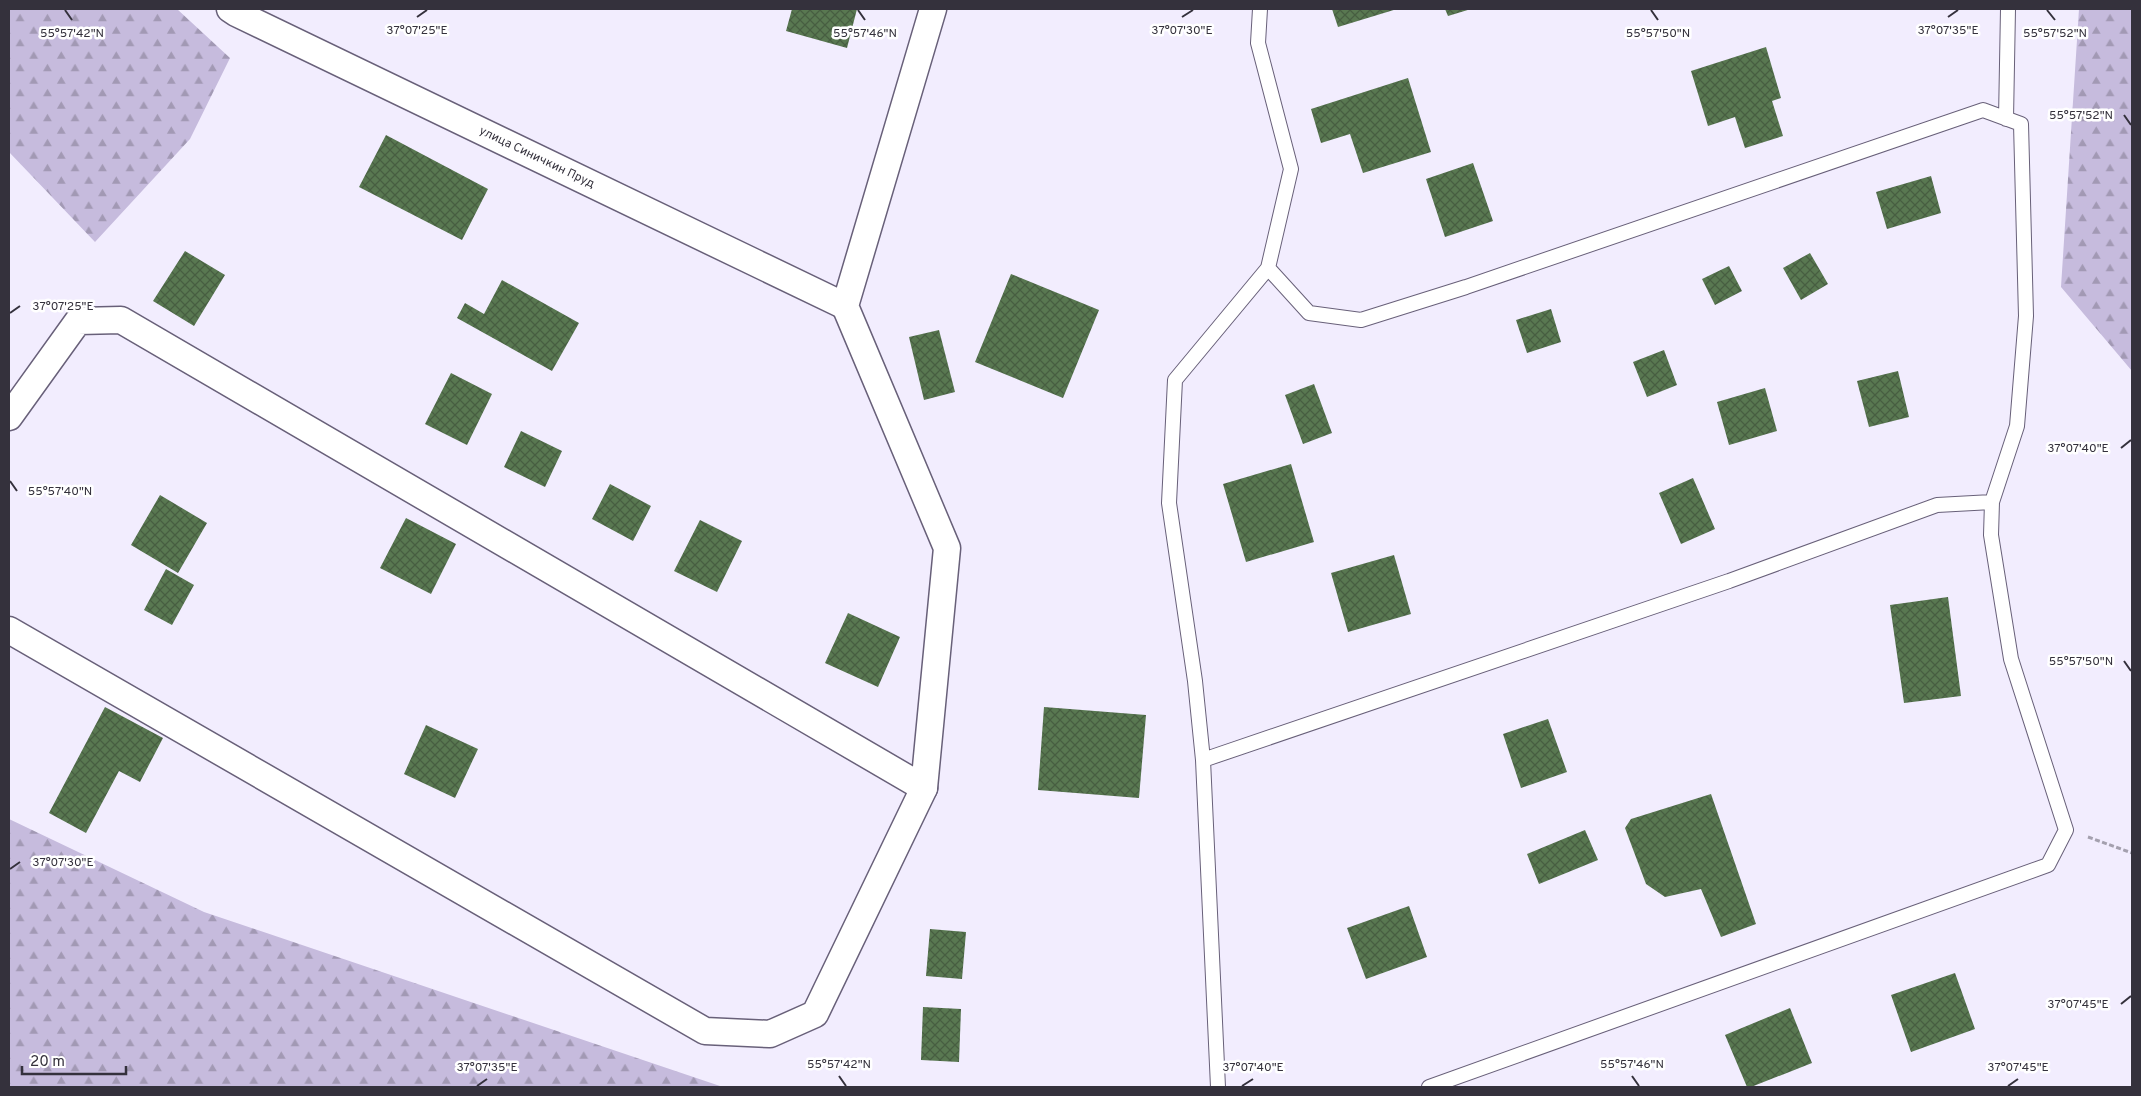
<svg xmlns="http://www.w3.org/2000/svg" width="2141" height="1096" viewBox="0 0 2141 1096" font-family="Overpass,sans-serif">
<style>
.forest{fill:url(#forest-firs)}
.building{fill:url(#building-cross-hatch)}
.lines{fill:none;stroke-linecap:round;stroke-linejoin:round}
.lane-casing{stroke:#686079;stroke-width:16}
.street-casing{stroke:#686079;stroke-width:29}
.path{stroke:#a4a0ae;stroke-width:3;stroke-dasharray:5 2.5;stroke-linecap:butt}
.lane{stroke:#fff;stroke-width:14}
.street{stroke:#fff;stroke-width:26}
.ticks{fill:none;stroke:#34313c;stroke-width:2}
.labels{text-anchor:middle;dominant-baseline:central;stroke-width:5;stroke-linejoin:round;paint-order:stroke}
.street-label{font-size:12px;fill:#34313c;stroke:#fff}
.ticks-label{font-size:12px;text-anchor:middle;fill:#34313c;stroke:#fff;stroke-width:5;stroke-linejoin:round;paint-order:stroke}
</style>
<defs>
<pattern id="forest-firs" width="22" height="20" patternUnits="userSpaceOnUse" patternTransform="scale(1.25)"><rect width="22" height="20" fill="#c6bbdd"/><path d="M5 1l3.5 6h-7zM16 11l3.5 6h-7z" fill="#a299b4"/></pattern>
<pattern id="building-cross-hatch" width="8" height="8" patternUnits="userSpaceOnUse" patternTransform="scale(1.25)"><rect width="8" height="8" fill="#597851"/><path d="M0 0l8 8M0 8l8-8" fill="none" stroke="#475e41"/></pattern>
</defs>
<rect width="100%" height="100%" fill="#f2edfe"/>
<!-- forest -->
<path class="forest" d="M9 9H177L230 58 190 139 95 242 9 152Z
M2079 9H2132V371L2061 287Z
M9 819 204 912 723 1087H9Z"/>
<!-- building -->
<path class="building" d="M792 9H857L847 48 786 31Z
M1332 9H1397L1338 27Z
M1445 9H1471L1448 16Z
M1766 47 1781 98 1772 101 1783 136 1745 148 1735 117 1708 126 1691 71Z
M1408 78 1431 152 1363 173 1350 134 1321 143 1311 109Z
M386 135 488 189 462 240 359 187Z
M1473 163 1493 221 1445 237 1426 179Z
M1931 176 1941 213 1887 229 1876 192Z
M185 251 225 275 194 326 153 301Z
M1810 253 1828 284 1801 300 1783 268Z
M1729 266 1742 291 1715 305 1702 279Z
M1011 274 1099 310 1063 398 975 362Z
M502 280 579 323 552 371 457 318 465 303 484 314Z
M1551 309 1561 342 1527 353 1516 320Z
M939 330 955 392 924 400 909 337Z
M1664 350 1677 385 1647 397 1633 362Z
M1898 371 1909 417 1869 427 1857 381Z
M451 373 492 394 467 445 425 424Z
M1314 384 1332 433 1303 444 1285 395Z
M1765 388 1777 431 1729 445 1717 402Z
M521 431 562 451 545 487 504 467Z
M1291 464 1314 542 1246 562 1223 484Z
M1693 478 1715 529 1681 544 1659 493Z
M610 484 651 506 633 541 592 519Z
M160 495 207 523 178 573 131 545Z
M406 518 456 544 431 594 380 568Z
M700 520 742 541 717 592 674 571Z
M1394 555 1411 614 1348 632 1331 573Z
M166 569 194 585 172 625 144 610Z
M1948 597 1961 696 1904 703 1890 605Z
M848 613 900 637 878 687 825 663Z
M105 707 163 738 140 782 119 771 86 833 49 813Z
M1044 707 1146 715 1139 798 1038 790Z
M1548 719 1567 772 1521 788 1503 734Z
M426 725 478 749 455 798 404 774Z
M1711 794 1756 924 1721 937 1701 889 1665 897 1646 884 1625 828 1631 819Z
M1585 830 1598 860 1539 884 1527 854Z
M1409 906 1427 957 1366 979 1347 928Z
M930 929 966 932 962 979 926 976Z
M1955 973 1975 1029 1911 1052 1891 995Z
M923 1007 961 1009 959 1062 921 1060Z
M1790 1008 1812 1063 1751 1087H1747L1725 1035Z"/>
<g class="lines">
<!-- lane casing -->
<g class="lane-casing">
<path id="lane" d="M2006 119 2008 9
M1268 268 1309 313 1361 320 1466 287 1983 110 2021 124 2026 316 2017 426 1992 502 1991 535 2011 659 2066 830 2048 865 1429 1087
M1203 760 1729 581 1937 505 1992 502
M1218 1087 1203 760 1195 681 1169 503 1175 380 1268 268 1291 169 1258 43 1260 9"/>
</g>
<!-- street casing -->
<g class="street-casing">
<g id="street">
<path id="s1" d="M230 9 236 13 845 306"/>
<path d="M9 417 78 321 121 320 924 788"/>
<path d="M9 630 705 1031 770 1034 815 1014 924 788 947 548 845 306 933 9"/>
</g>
</g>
<!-- path -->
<path class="path" d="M2088 837 2132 853"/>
<!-- lane -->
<use href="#lane" class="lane"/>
<!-- street -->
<use href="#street" class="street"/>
</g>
<!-- ticks -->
<path class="ticks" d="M65 10 72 20M858 10 865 20M1651 10 1658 20M2047 10 2055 20M417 17 427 10M1182 17 1193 10M1948 17 1958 10M2124 115 2131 125M10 313 20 306M2121 448 2131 440M10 481 17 491M2124 661 2131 671M10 869 20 862M2121 1004 2131 996M839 1076 846 1086M1632 1076 1639 1086M477 1086 487 1079M1242 1086 1253 1079M2008 1086 2018 1079"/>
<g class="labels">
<!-- street labels -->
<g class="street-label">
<text stroke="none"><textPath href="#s1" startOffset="341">улица Синичкин Пруд</textPath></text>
</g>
</g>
<g class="ticks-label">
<text x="417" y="34">37°07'25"E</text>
<text x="1182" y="34">37°07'30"E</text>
<text x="1948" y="34">37°07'35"E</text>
<text x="72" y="37">55°57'42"N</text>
<text x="865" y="37">55°57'46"N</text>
<text x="1658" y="37">55°57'50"N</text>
<text x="2055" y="37">55°57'52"N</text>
<text x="2081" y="119">55°57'52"N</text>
<text x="63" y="310">37°07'25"E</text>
<text x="2078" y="452">37°07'40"E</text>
<text x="60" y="495">55°57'40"N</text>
<text x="2081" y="665">55°57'50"N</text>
<text x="63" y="866">37°07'30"E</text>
<text x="2078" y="1008">37°07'45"E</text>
<text x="839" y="1068">55°57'42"N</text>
<text x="1632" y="1068">55°57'46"N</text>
<text x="487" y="1071">37°07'35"E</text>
<text x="1253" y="1071">37°07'40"E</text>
<text x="2018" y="1071">37°07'45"E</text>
</g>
<!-- border -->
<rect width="2141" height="1096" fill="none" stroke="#34313c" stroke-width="20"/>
<!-- scale -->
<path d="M22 1066v8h104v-8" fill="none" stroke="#34313c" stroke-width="2.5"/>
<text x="30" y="1066" font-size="15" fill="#34313c" stroke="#ffffff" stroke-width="4" paint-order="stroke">20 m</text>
</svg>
